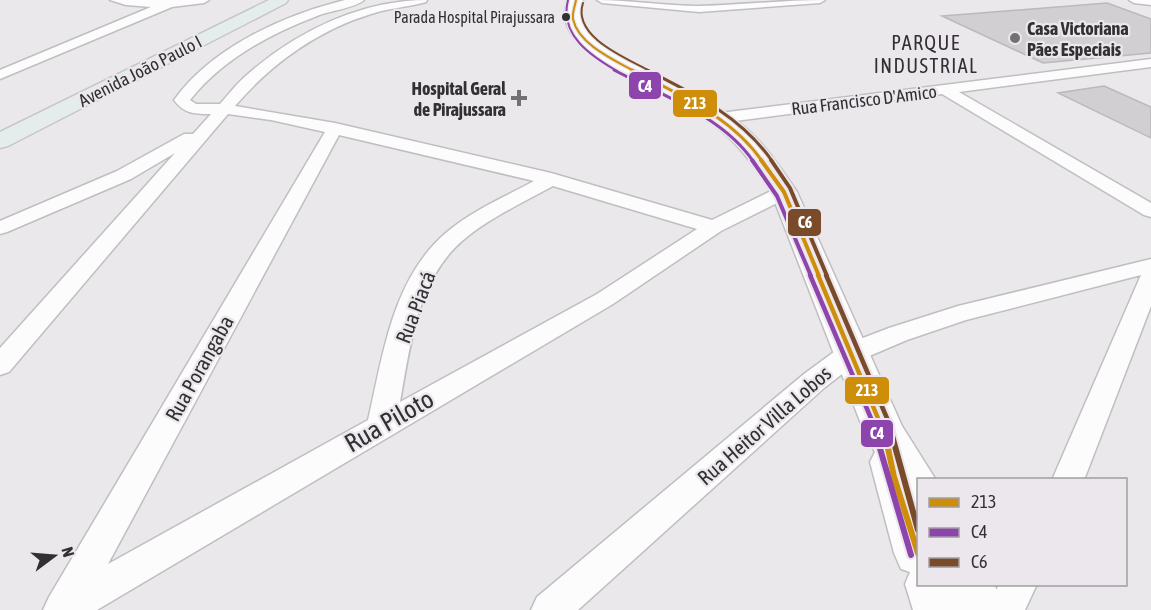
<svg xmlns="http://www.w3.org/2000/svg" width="1151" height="610" viewBox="0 0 1151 610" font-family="'Asap Condensed',sans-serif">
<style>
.building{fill:#d1cfd1;stroke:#bbb9bb;stroke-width:1.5}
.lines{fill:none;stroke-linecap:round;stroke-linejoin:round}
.street-casing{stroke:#bfbec0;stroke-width:3}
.secondary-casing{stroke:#bfbec0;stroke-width:3}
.primary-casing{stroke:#c7c6c7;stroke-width:3}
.street{fill:#fcfcfc;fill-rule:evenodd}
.secondary{fill:#fcfcfc;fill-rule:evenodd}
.primary{fill:#e5ecec;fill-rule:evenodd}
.bus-1-far4-casing{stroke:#ebe7ec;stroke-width:4.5}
.bus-1-far3-casing{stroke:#ebe7ec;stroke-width:6}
.bus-1-far2-casing{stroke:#ebe7ec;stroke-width:8}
.bus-1-far1-casing{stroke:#ebe7ec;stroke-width:9}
.bus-1-casing{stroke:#ebe7ec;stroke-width:10}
.bus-2-far4-casing{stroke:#ebe7ec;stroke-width:4.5}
.bus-2-far3-casing{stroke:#ebe7ec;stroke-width:6}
.bus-2-far2-casing{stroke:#ebe7ec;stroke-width:8}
.bus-2-far1-casing{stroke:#ebe7ec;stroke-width:9}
.bus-2-casing{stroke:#ebe7ec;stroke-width:10}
.bus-3-far4-casing{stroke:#ebe7ec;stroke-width:4.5}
.bus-3-far3-casing{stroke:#ebe7ec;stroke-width:6}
.bus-3-far2-casing{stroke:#ebe7ec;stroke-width:8}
.bus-3-far1-casing{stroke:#ebe7ec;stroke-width:9}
.bus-3-casing{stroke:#ebe7ec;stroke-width:10}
.bus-1-far4{stroke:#cf8e0a;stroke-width:2}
.bus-1-far3{stroke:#cf8e0a;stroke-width:3}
.bus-1-far2{stroke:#cf8e0a;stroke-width:4}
.bus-1-far1{stroke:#cf8e0a;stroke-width:4.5}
.bus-1{stroke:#cf8e0a;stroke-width:6}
.bus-2-far4{stroke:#8e44ad;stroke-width:2}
.bus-2-far3{stroke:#8e44ad;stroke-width:3}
.bus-2-far2{stroke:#8e44ad;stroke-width:4}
.bus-2-far1{stroke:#8e44ad;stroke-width:4.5}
.bus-2{stroke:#8e44ad;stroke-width:6}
.bus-3-far4{stroke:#7a4b2a;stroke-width:2}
.bus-3-far3{stroke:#7a4b2a;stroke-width:3}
.bus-3-far2{stroke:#7a4b2a;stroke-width:4}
.bus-3-far1{stroke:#7a4b2a;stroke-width:4.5}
.bus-3{stroke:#7a4b2a;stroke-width:6}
.bus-dot{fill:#313032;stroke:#ebe7ec;stroke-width:2}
.poi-dot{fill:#727073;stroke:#ebe7ec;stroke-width:2}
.labels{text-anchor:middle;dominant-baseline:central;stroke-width:4.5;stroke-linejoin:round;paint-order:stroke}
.far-bus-label{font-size:16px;fill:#313032;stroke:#ebe7ec;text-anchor:end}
.far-poi-label{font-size:18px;font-weight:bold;fill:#313032;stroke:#ebe7ec;text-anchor:start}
.far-street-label{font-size:18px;fill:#313032;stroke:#ebe7ec}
.far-quarter-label{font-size:20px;letter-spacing:1.5px;fill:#323033;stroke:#ebe7ec}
.street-label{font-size:21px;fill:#313032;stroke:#ebe7ec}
.near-street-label{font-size:26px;fill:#313032;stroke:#ebe7ec}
.line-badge{stroke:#ebe7ec;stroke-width:2}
.badge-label{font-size:16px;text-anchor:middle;font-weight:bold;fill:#fff}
</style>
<rect width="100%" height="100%" fill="#eae8eb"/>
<!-- building -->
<path class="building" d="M1107 3 1151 19V53L1043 63 942 16Z
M1104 86 1151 107V138L1058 93Z"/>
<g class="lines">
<!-- street casing -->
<g class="street-casing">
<path id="street" d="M110 0H209L204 3 172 7 0 79V70L151 7 126 5Z
M345 0H364C355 8 329 11 317 16 269 34 222 60 190 100L196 104H220C229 94 237 83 248 74 297 31 362 0 427 0L426 2C408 7 389 8 371 14 318 30 271 64 235 106L335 123 551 173 712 220 777 188H791L794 192 791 196 721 231 613 304 97 610H43L49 597 325 132 271 120 228 114 9 372 0 375V348L175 153 131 179 7 232 0 234V221L117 171 184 134H193L211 114C195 114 184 114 174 100 212 47 284 15 345 0ZM339 135 534 181C505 197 473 210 447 232 392 278 383 356 368 420L108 564ZM553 186 697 229 597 294 400 402C410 347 417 280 462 241 489 218 522 203 553 186Z
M597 0C631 0 665 6 699 6 741 5 783 0 825 0L820 3 699 12 602 3Z
M1129 0H1151V5L1134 3Z
M1151 59V67L959 92 1151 203V217L1144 215 942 94 720 123 712 118 720 113Z
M1151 259V306L1084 480H1052L1141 275 966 320 907 340 860 360 824 388 578 610H531L537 597 804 374 842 346 889 328 958 306Z
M999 584H1037L1025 610H987Z"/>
</g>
<!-- secondary casing -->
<g class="secondary-casing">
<path id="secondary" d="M569 0H583C578 12 581 24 589 34 600 47 619 56 635 64 670 83 707 97 738 122 763 141 780 167 797 192L902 426 936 480H918V584H994L1006 610H913L905 584 910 572 901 569 894 553 870 462 875 452 865 434 771 192C757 170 742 148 722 131 709 120 695 111 680 103 651 87 543 46 569 0Z"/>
</g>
<!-- primary casing -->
<g class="primary-casing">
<path id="primary" d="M269 0H288L286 3 8 146 0 148V132Z"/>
</g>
<!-- street -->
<use href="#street" class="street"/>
<!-- secondary -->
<use href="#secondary" class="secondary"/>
<!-- primary -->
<use href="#primary" class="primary"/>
<!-- bus-1-far4 casing -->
<g class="bus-1-far4-casing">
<path id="bus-1-far4" d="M576 0C575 6 572 13 573 19 578 44 614 60 634 71"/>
</g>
<!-- bus-1-far3 casing -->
<g class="bus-1-far3-casing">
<path id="bus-1-far3" d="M632 70C679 95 731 116 762 161"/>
</g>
<!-- bus-1-far2 casing -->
<g class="bus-1-far2-casing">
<path id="bus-1-far2" d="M761 160 784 192 819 276"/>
</g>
<!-- bus-1-far1 casing -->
<g class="bus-1-far1-casing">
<path id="bus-1-far1" d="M818 275 880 423"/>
</g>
<!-- bus-1 casing -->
<g class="bus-1-casing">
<path id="bus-1" d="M880 421 885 434 894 477 918 553"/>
</g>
<!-- bus-2-far4 casing -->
<g class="bus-2-far4-casing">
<path id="bus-2-far4" d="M568 0C559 35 591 56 617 71"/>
</g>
<!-- bus-2-far3 casing -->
<g class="bus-2-far3-casing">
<path id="bus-2-far3" d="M614 70C661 95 722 116 753 161"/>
</g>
<!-- bus-2-far2 casing -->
<g class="bus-2-far2-casing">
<path id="bus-2-far2" d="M752 160 777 196 811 276"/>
</g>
<!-- bus-2-far1 casing -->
<g class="bus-2-far1-casing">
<path id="bus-2-far1" d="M810 275 873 423"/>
</g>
<!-- bus-2 casing -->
<g class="bus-2-casing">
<path id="bus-2" d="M872 421 911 555"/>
</g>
<!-- bus-3-far4 casing -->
<g class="bus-3-far4-casing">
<path id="bus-3-far4" d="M583 3C572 37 626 58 650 71"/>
</g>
<!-- bus-3-far3 casing -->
<g class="bus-3-far3-casing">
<path id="bus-3-far3" d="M647 70C694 94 741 116 772 161"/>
</g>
<!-- bus-3-far2 casing -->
<g class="bus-3-far2-casing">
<path id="bus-3-far2" d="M771 160 790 188 827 276"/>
</g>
<!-- bus-3-far1 casing -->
<g class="bus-3-far1-casing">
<path id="bus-3-far1" d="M826 275 889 423"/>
</g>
<!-- bus-3 casing -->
<g class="bus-3-casing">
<path id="bus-3" d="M888 421 918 530"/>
</g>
<!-- bus-1-far4 -->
<use href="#bus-1-far4" class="bus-1-far4"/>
<!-- bus-1-far3 -->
<use href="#bus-1-far3" class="bus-1-far3"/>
<!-- bus-1-far2 -->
<use href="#bus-1-far2" class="bus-1-far2"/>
<!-- bus-1-far1 -->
<use href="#bus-1-far1" class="bus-1-far1"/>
<!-- bus-1 -->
<use href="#bus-1" class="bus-1"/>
<!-- bus-2-far4 -->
<use href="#bus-2-far4" class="bus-2-far4"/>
<!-- bus-2-far3 -->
<use href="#bus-2-far3" class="bus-2-far3"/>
<!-- bus-2-far2 -->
<use href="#bus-2-far2" class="bus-2-far2"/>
<!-- bus-2-far1 -->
<use href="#bus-2-far1" class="bus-2-far1"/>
<!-- bus-2 -->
<use href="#bus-2" class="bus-2"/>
<!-- bus-3-far4 -->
<use href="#bus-3-far4" class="bus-3-far4"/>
<!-- bus-3-far3 -->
<use href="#bus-3-far3" class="bus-3-far3"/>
<!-- bus-3-far2 -->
<use href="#bus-3-far2" class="bus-3-far2"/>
<!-- bus-3-far1 -->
<use href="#bus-3-far1" class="bus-3-far1"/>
<!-- bus-3 -->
<use href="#bus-3" class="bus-3"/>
</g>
<!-- markers -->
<circle class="bus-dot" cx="566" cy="17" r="5"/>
<g class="poi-dot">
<circle cx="1015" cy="38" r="6"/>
<path d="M516 89h6v6h6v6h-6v6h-6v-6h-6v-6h6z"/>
</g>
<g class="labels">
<!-- far-bus labels -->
<g class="far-bus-label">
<text x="555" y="17">Parada Hospital Pirajussara</text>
</g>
<!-- far-poi labels -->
<g class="far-poi-label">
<text x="1027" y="28">Casa Victoriana<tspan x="1027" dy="21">Pães Especiais</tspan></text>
<text x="506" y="88" text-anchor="end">Hospital Geral<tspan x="506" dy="21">de Pirajussara</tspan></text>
</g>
<!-- far-street labels -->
<g class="far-street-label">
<text transform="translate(140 71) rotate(-27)">Avenida João Paulo I</text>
<text transform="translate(864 100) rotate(-7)">Rua Francisco D'Amico</text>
</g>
<!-- far-quarter labels -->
<g class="far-quarter-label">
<text x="926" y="42">PARQUE<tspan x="926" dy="23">INDUSTRIAL</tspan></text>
</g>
<!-- street labels -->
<g class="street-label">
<text transform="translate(415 307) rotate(-69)">Rua Piacá</text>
<text transform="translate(199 368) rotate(-61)">Rua Porangaba</text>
<text transform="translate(764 425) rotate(-41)">Rua Heitor Villa Lobos</text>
</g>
<!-- near-street labels -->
<g class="near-street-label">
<text transform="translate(389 421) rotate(-30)">Rua Piloto</text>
</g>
</g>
<g class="line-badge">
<rect x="628" y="71" width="34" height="29" rx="6" fill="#8e44ad"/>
<rect x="672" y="89" width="46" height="29" rx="6" fill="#cf8e0a"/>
<rect x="787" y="208" width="35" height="29" rx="6" fill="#7a4b2a"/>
<rect x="844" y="376" width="46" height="29" rx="6" fill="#cf8e0a"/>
<rect x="860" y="419" width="34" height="29" rx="6" fill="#8e44ad"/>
</g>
<g class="badge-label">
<text x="645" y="92">C4</text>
<text x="695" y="109">213</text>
<text x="805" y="228">C6</text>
<text x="867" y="396">213</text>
<text x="877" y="439">C4</text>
</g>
<!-- legend -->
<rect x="917" y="478" width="210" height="108" fill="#ebe7ec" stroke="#a19ea2" stroke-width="1.5"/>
<rect x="929" y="498" width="30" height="9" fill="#cf8e0a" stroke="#a19ea2" stroke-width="1.5"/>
<text x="971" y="508" font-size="18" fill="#313032">213</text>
<rect x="929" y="528" width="30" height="9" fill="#8e44ad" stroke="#a19ea2" stroke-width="1.5"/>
<text x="971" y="538" font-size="18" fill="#313032">C4</text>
<rect x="929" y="558" width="30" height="9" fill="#7a4b2a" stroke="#a19ea2" stroke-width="1.5"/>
<text x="971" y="568" font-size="18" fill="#313032">C6</text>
<!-- north arrow -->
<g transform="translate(54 556) rotate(74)" stroke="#ebe7ec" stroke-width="4.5" paint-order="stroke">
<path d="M0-4.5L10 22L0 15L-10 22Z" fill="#313032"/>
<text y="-9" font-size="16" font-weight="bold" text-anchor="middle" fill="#313032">N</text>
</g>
</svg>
